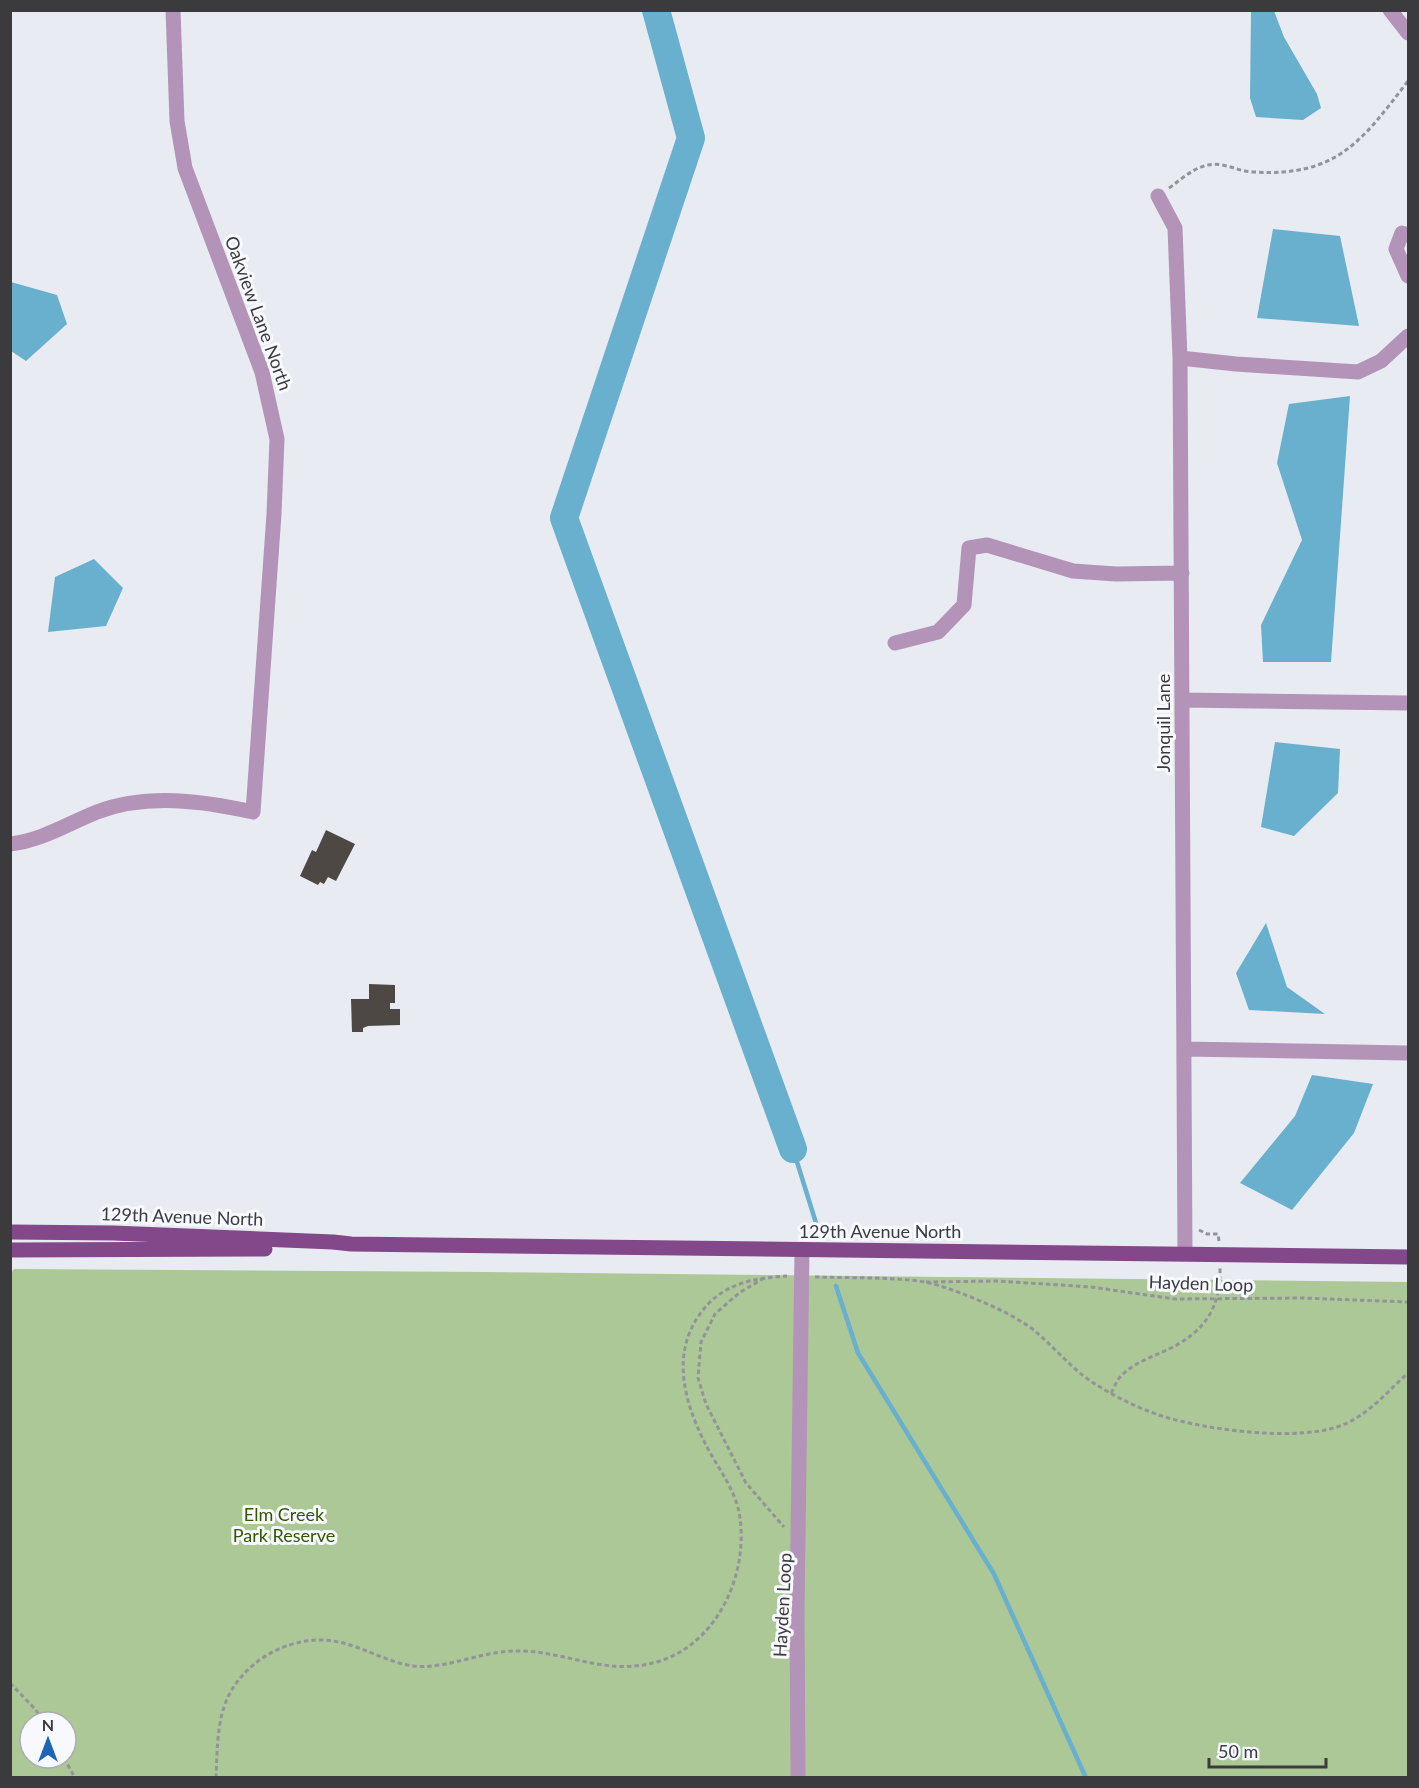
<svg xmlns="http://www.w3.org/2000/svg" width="1419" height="1788" viewBox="0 0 1419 1788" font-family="Lato,sans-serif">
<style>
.green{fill:#acc897;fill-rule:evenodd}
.water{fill:#68b0cd}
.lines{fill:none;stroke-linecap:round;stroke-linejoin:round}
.stream{stroke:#68b0cd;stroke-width:4.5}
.river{stroke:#68b0cd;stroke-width:28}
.building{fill:#4e4845}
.path{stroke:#939499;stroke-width:3;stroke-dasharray:4.5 3;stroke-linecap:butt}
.minor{stroke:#b493b8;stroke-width:15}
.major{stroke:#82488a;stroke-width:15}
.labels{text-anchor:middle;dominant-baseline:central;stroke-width:6;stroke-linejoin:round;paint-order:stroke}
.street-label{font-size:18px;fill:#3b3b3e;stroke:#f7f9fe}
.park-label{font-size:18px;fill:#325601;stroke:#f7f9fe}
</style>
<rect width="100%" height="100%" fill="#e9ebf2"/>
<!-- green -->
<path class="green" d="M14 1269 487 1272 1408 1282V1777H11L10 1274ZM30 1722H66V1758H30Z"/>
<!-- water -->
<path class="water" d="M1251 11H1274L1284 37 1317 94 1321 108 1303 120 1256 117 1250 98Z
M1273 229 1340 236 1359 326 1257 318Z
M11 282 57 295 67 324 26 361 11 351Z
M1350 396 1331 662H1263L1261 625 1302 540 1277 463 1289 404Z
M94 559 123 588 106 626 48 632 55 577Z
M1275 742 1340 749 1338 793 1294 836 1261 827Z
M1266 923 1287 987 1325 1014 1249 1010 1236 973Z
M1312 1075 1373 1084 1354 1133 1292 1210 1240 1183 1295 1116Z"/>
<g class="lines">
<!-- stream -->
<path class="stream" d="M793 1149 816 1223
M836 1286 858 1353 994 1574 1086 1778"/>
<!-- river -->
<path class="river" d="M656 10 691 138 564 518 793 1149"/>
</g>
<!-- building -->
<path class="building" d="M326 830 355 844 336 881 328 877 324 884 320 882 318 885 300 876 312 850 316 852Z
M369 984 395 985V1003H390V1009H400V1025L368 1026 363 1028V1032H352L351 999H369Z"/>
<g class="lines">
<!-- path -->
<path class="path" d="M1169 188C1186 176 1200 161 1222 165 1233 167 1243 172 1254 172 1337 177 1362 141 1408 81
M1199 1230 1207 1234H1218L1219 1241
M815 1277C849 1278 885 1277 919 1281 943 1285 969 1296 992 1306 1007 1313 1022 1321 1035 1331 1055 1348 1071 1368 1092 1382 1114 1396 1137 1408 1162 1416 1206 1430 1303 1443 1345 1424 1370 1413 1389 1390 1408 1373
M764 1278 739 1293 715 1314 701 1342 698 1378 706 1404 746 1483 784 1527
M926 1282 998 1281 1091 1287 1175 1299 1303 1298 1408 1302
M1111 1393C1114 1388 1116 1382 1120 1377 1133 1363 1152 1357 1169 1349 1204 1332 1221 1308 1220 1268
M10 1683 36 1710 43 1722
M64 1758 75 1778
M216 1778C217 1755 217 1731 223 1710 236 1665 287 1634 333 1641 361 1645 385 1662 413 1666 444 1670 482 1651 516 1651 566 1650 606 1678 660 1661 719 1642 750 1571 739 1512 734 1488 718 1468 707 1447 685 1405 670 1355 700 1314 721 1284 752 1278 787 1276"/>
<!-- minor -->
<path class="minor" d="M1390 10 1408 33
M1158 196 1175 228 1180 358 1185 1253
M1408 235 1402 233 1396 249 1408 276
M1180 358 1236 364 1358 372 1381 361 1408 336
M895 643 938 632 964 605 969 548 987 545 1073 571 1116 574 1182 573
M1182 700 1408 703
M10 844C41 841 69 823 97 812 147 793 203 801 253 812L274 514 277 439 262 372 185 168 177 121 173 10
M1184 1049 1408 1053
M798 1778 797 1609 802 1250"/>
<!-- major -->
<path class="major" d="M10 1232 113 1233 333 1242 351 1244 1408 1257
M10 1250 265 1249"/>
</g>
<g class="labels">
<!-- street labels -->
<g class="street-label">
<text transform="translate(259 313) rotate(70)">Oakview Lane North</text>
<text transform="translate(1163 723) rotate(-90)">Jonquil Lane</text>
<text transform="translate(182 1216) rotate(2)">129th Avenue North</text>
<text x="880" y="1231">129th Avenue North</text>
<text transform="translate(1201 1283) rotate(2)">Hayden Loop</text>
<text transform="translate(782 1605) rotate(-87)">Hayden Loop</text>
</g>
<!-- park labels -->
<g class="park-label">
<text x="284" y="1514">Elm Creek<tspan x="284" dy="21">Park Reserve</tspan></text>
</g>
</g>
<!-- border -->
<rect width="1419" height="1788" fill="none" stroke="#3b3b3e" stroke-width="24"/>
<!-- north arrow -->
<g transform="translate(48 1740)"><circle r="28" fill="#f7f9fe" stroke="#acadb1" stroke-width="1.5"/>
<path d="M0-4.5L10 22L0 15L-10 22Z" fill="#1f65b6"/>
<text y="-9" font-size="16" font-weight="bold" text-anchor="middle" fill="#3b3b3e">N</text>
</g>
<!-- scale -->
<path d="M1209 1758v9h117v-9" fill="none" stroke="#3b3b3e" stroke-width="3"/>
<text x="1218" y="1758" font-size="18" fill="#3b3b3e" stroke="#f7f9fe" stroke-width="4.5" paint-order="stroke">50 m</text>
</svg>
